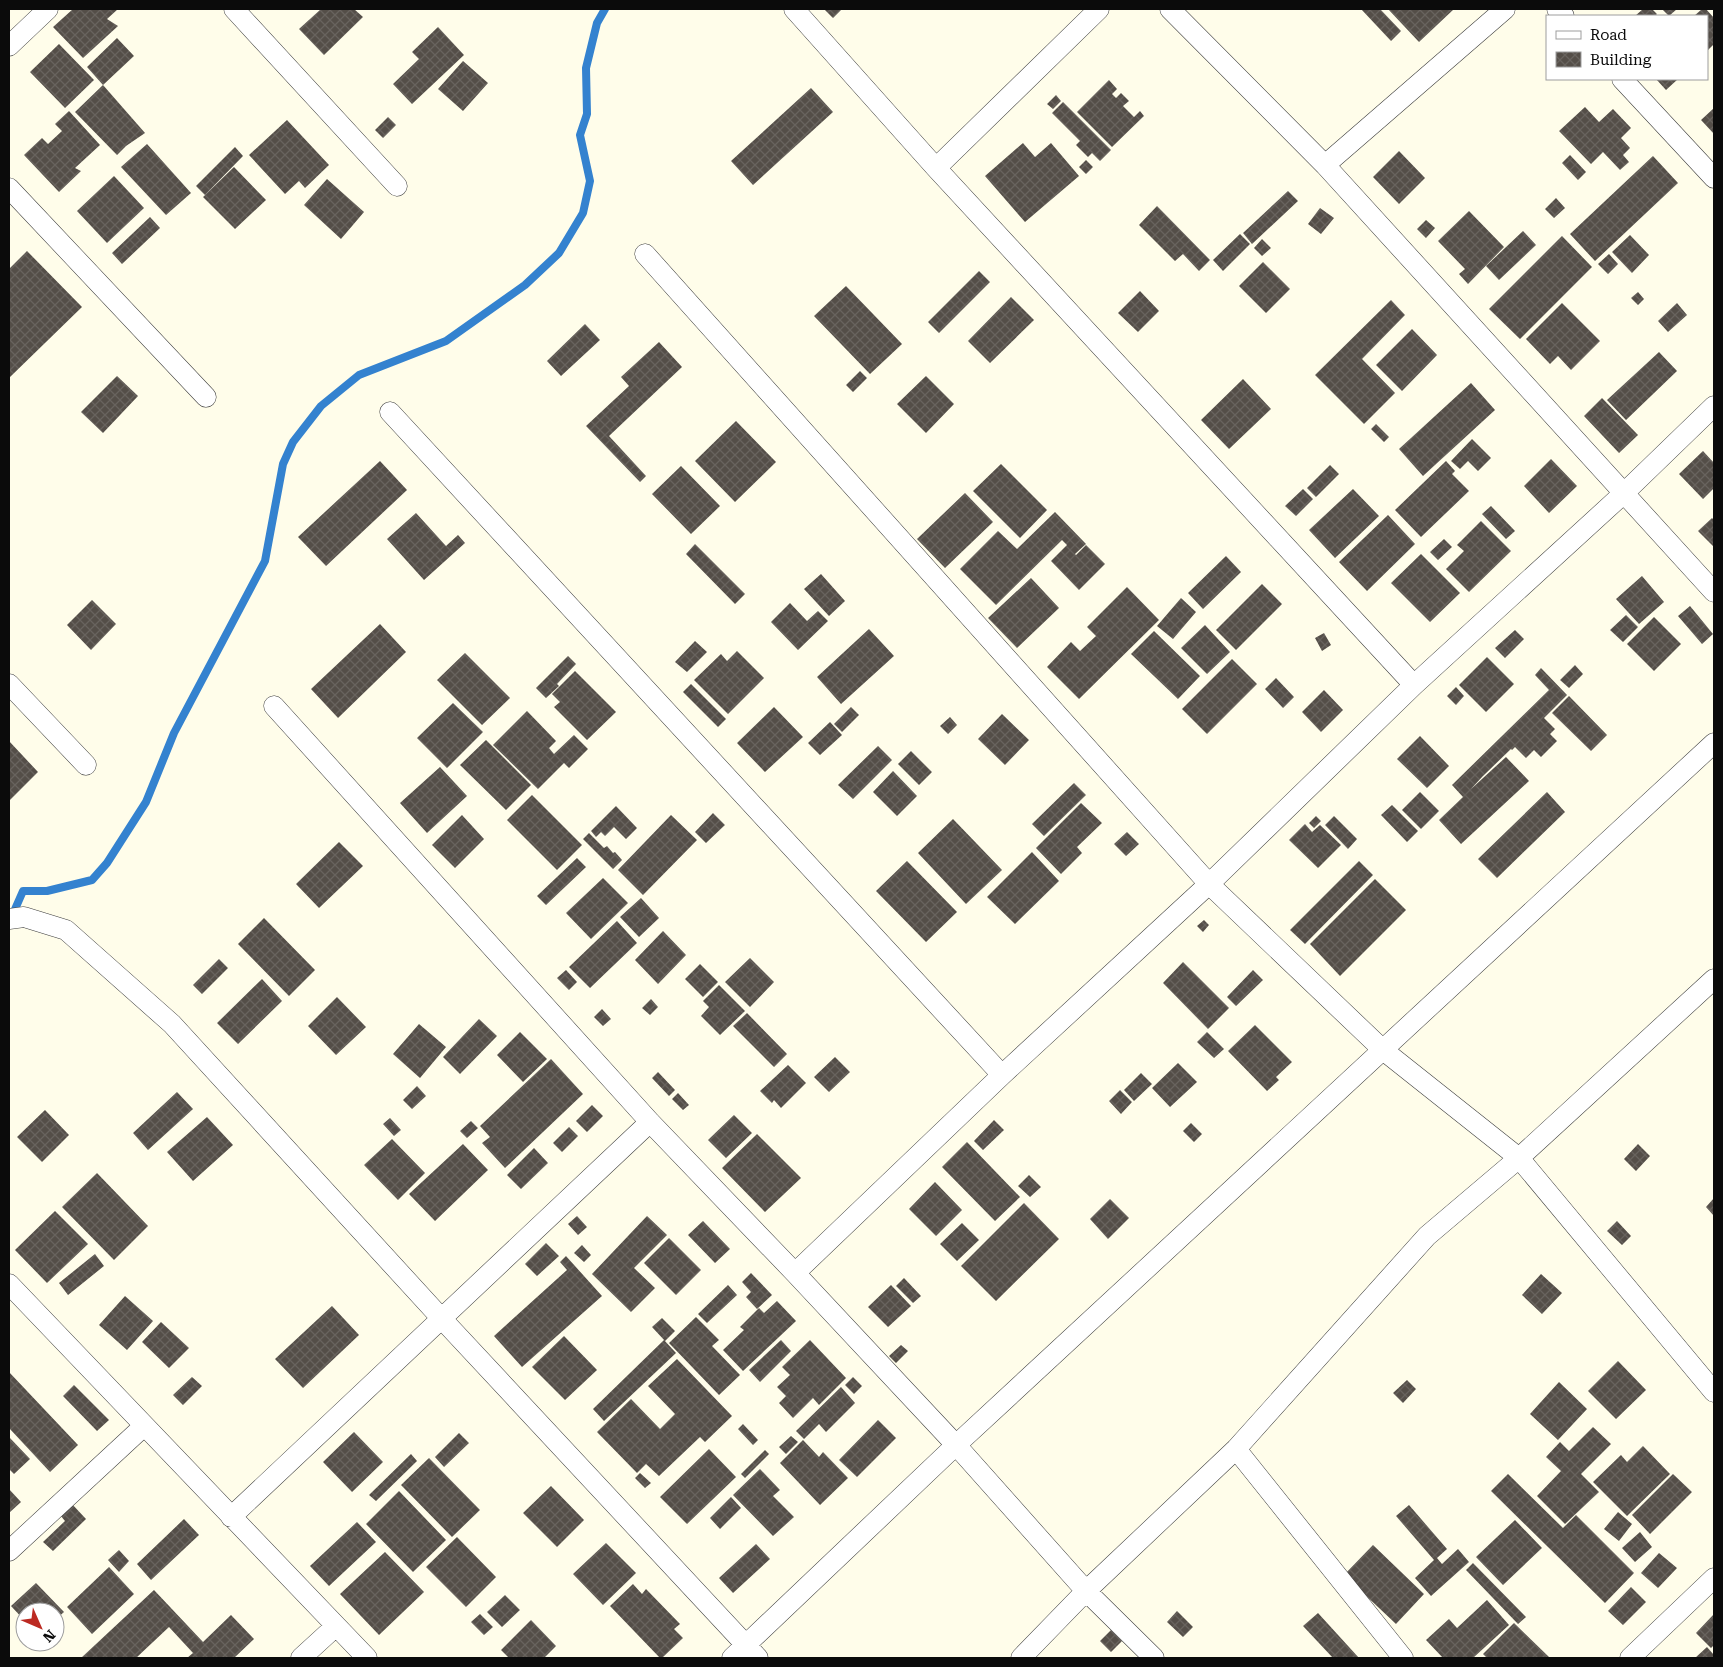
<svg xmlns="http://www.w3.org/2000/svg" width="1723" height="1667" viewBox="0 0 1723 1667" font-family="'Roboto Serif',serif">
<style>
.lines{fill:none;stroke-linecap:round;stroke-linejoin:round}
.stream{stroke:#3482cf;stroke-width:8}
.building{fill:url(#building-cross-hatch)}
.street-casing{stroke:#3e3e3e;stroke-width:21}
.street{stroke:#fff;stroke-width:20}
</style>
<defs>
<pattern id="building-cross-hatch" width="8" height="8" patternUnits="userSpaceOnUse" patternTransform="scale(1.25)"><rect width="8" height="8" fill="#544e48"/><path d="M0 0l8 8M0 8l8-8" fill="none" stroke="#68635e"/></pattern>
</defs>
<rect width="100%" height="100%" fill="#fffdea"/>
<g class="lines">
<!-- stream -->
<path class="stream" d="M12 916 23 891H47L92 880 107 863 146 802 174 733 265 561 283 464 293 442 321 406 359 375 446 341 525 285 559 253 583 213 590 181 580 135 587 114 586 68 597 23 605 9"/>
</g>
<!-- building -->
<path class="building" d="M73 9H118L107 19 118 26 83 58 53 27Z
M321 9H354L363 17 324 55 299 29Z
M824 9H842L833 18Z
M1361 9H1380L1401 31 1391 41Z
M1388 9H1454L1419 42Z
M1643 9H1652L1657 14 1655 16H1635Z
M1662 9H1677L1669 16Z
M1702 9H1706L1714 18V44L1707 51V16H1694Z
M438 27 464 55 412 104 393 84 419 59 412 52Z
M117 38 134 56 103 85 145 133 126 146 117 155 75 112 103 85 87 67Z
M59 44 94 80 65 108 30 72Z
M463 61 488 83 463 111 438 89Z
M1656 79H1678L1666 90Z
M1109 80 1117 89 1112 94 1116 98 1121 93 1129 101 1123 106 1134 117 1140 111 1144 116 1112 147 1077 112Z
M811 88 833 112 753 185 731 161Z
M1056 95 1061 101 1053 109 1047 104Z
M1063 102 1111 150 1100 161 1092 153 1088 157 1076 145 1080 141 1052 113Z
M1585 107 1599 122 1613 109 1631 128 1621 138 1630 148 1623 155 1629 162 1620 170 1603 152 1591 164 1559 131Z
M1714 108V134L1701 120Z
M69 111 100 145 75 168 81 171 59 192 24 155 42 138 48 144 62 131 55 124Z
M388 117 396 125 383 138 375 130Z
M287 120 329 165 305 188 299 181 285 194 249 155Z
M1023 143 1035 157 1051 143 1079 176 1025 222 985 176Z
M147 144 191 193 166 215 121 167Z
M235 147 243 156 205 195 196 186Z
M1399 151 1425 178 1399 204 1373 177Z
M1570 155 1586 172 1578 180 1562 163Z
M1653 156 1678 183 1595 261 1570 234Z
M1086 160 1093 167 1086 174 1079 167Z
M234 167 266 200 235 229 203 197Z
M114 176 144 208 107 243 77 211Z
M327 179 364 212 341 239 304 205Z
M1288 191 1298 201 1252 244 1243 233Z
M1556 198 1565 208 1554 218 1545 209Z
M1157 206 1210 260 1199 271 1183 254 1175 261 1139 225Z
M1320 208 1334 218 1321 234 1308 224Z
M1469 211 1504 247 1468 284 1459 274 1465 269 1438 241Z
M150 217 160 228 122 264 112 253Z
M1426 220 1435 228 1426 238 1417 229Z
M1523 231 1536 245 1499 280 1486 266Z
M1240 234 1250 244 1223 271 1213 260Z
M1630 235 1649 255 1632 273 1612 252Z
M1562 236 1592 267 1520 339 1489 309Z
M1262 239 1271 248 1262 256 1254 248Z
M27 251 82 307 9 378V269Z
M1609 254 1618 264 1608 274 1598 264Z
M1263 262 1290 289 1266 313 1239 286Z
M979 271 990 282 939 333 928 322Z
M846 286 902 344 870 374 814 316Z
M1140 291 1159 311 1138 332 1118 313Z
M1638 292 1644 299 1638 305 1631 298Z
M1011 297 1034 320 990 363 968 341Z
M1391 300 1405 315 1362 359 1395 393 1364 424 1315 375Z
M1562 303 1600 341 1571 370 1558 356 1550 364 1526 339Z
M1677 303 1687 315 1668 332 1658 321Z
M585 324 600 340 561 376 547 361Z
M1412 329 1437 355 1402 391 1376 365Z
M659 342 682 367 609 436 646 476 640 482 586 426 629 386 621 377Z
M1659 352 1677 371 1626 420 1607 400Z
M860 371 867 378 853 392 846 385Z
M117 376 138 396 103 433 81 412Z
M926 376 954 404 926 433 897 404Z
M1243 379 1271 409 1229 449 1201 420Z
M1471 383 1495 410 1423 476 1399 449Z
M1602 398 1638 435 1619 453 1584 416Z
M736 421 776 462 735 502 695 461Z
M1376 424 1389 437 1384 442 1371 429Z
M1472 439 1491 458 1478 471 1468 461 1460 469 1451 461Z
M1703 451 1714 463V488L1703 499 1679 474Z
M1551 459 1577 486 1549 513 1524 486Z
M380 461 407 490 326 566 298 537Z
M1446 461 1455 471 1452 474 1469 491 1421 537 1395 510Z
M1001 464 1047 510 1020 538 973 491Z
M1330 465 1339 474 1316 497 1307 488Z
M681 466 720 506 691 534 652 494Z
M1303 489 1313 499 1296 516 1285 506Z
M1353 489 1379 516 1335 558 1309 530Z
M965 493 993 522 945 568 917 539Z
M1491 506 1515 531 1506 539 1482 514Z
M1055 512 1086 544 1075 554 1076 555 1086 545 1105 564 1079 590 1051 561 1067 545 1062 540 996 605 960 569 998 531 1017 549Z
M416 513 446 546 458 535 465 543 424 580 387 539Z
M1388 515 1415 544 1367 591 1339 562Z
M1712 518 1714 520 1713 546 1698 531Z
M1481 521 1511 551 1469 592 1446 569 1464 551 1457 545Z
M1444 539 1452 547 1438 560 1430 552Z
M695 544 745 594 735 604 686 554Z
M1421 554 1460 593 1430 622 1391 583Z
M1226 556 1241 572 1203 609 1188 593Z
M821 574 845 601 829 616 804 589Z
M1642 576 1664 602 1639 624 1616 599Z
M1031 578 1059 608 1017 648 988 618Z
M1262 584 1282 604 1236 650 1216 630Z
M1127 587 1159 620 1079 699 1047 667 1071 642 1080 651 1096 636 1087 627Z
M1181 598 1196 612 1173 639 1157 626Z
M92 600 116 624 91 650 67 625Z
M790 603 807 621 818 611 828 621 798 650 771 622Z
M1690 606 1713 634 1702 644 1678 616Z
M1626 615 1638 627 1623 642 1610 630Z
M1654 617 1681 644 1654 671 1627 644Z
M380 624 406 652 338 718 311 689Z
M1205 625 1230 652 1207 674 1181 648Z
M869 629 894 656 841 704 817 677Z
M1515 630 1524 639 1505 658 1495 648Z
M1154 631 1200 676 1178 699 1131 654Z
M1324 633 1331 645 1322 651 1315 638Z
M695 641 707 652 687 672 675 662Z
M737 651 764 678 728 714 694 680 721 654 727 661Z
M465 653 510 698 482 725 437 680Z
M568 656 576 664 557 684 559 686 546 698 536 688Z
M1487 657 1514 684 1486 712 1459 685Z
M1232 659 1257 684 1207 734 1182 709Z
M1575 665 1583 674 1569 688 1560 680Z
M1541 668 1567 695 1544 718 1555 729 1550 734 1557 741 1541 757 1534 750 1526 758 1515 747 1512 750 1511 749 1483 776 1471 789 1506 757 1529 781 1461 844 1439 820 1463 797 1452 785 1549 690 1535 675Z
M575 671 616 712 587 740 554 707 560 702 552 694Z
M1276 678 1294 697 1283 708 1265 689Z
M691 684 726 719 718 727 683 692Z
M1456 687 1464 696 1456 705 1447 696Z
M1324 690 1343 710 1321 732 1302 712Z
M1569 696 1607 735 1591 751 1552 713Z
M453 703 483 732 447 768 417 738Z
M774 707 803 737 765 772 737 743Z
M851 707 859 715 842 732 834 724Z
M527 711 556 741 549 748 554 754 574 735 588 749 569 768 564 763 538 789 493 745Z
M1002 714 1029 740 1005 765 978 739Z
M950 717 957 725 948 734 940 726Z
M830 722 842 735 820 755 808 743Z
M1420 736 1449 766 1427 788 1397 759Z
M486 740 531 785 506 810 460 765Z
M9 741 38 772 9 801Z
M878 746 892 760 853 799 838 785Z
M911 751 932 772 919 785 898 764Z
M440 767 467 796 427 833 400 803Z
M893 771 917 796 897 816 873 792Z
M1074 783 1086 795 1044 836 1032 824Z
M1420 792 1439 811 1421 829 1402 810Z
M1547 792 1565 812 1497 878 1478 859Z
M532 795 582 845 557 870 507 820Z
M1081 803 1102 823 1077 847 1082 853 1061 874 1036 848Z
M1392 805 1418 831 1407 842 1381 815Z
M616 806 637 828 626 839 614 827 605 836 601 832 596 837 591 831Z
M713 813 725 825 706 843 695 832Z
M462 815 484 839 455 868 432 845Z
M671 815 697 840 643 895 618 870Z
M1316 816 1321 821 1314 828 1309 823Z
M1334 816 1357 839 1348 849 1325 825Z
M953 819 1002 870 966 904 918 853Z
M1305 824 1312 832 1320 825 1341 845 1318 868 1289 840Z
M1127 832 1139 844 1126 856 1114 844Z
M589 833 604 848 607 846 613 853 615 852 622 860 613 869 583 839Z
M339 842 363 866 319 908 296 884Z
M1032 852 1059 881 1015 924 987 897Z
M577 858 586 867 546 905 537 896Z
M907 861 957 912 926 942 876 891Z
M1359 861 1373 875 1305 944 1290 930Z
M603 878 628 903 591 939 566 913Z
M1375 879 1406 910 1340 976 1310 944Z
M641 898 659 918 639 937 620 917Z
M264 918 315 970 289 996 238 944Z
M1204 920 1209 925 1203 932 1197 926Z
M617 921 637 943 590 988 569 967Z
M663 931 686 955 658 984 635 960Z
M750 958 774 982 750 1007 725 982Z
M219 959 228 968 202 994 193 985Z
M1183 962 1229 1008 1208 1029 1163 983Z
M700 964 718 982 703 997 685 979Z
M566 970 577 982 569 990 557 978Z
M1253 970 1263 980 1236 1006 1227 997Z
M262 979 282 1001 238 1044 217 1023Z
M719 985 745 1011 720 1035 701 1016 709 1007 703 1001Z
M337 997 366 1027 336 1055 308 1026Z
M651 999 658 1007 650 1015 642 1008Z
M602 1009 611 1019 603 1026 594 1017Z
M747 1013 787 1054 774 1067 733 1026Z
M479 1019 497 1036 460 1074 443 1057Z
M419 1024 446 1047 420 1078 393 1054Z
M1255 1025 1292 1062 1276 1077 1279 1080 1267 1091 1228 1051Z
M520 1032 547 1059 523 1082 497 1055Z
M1207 1032 1224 1049 1214 1058 1197 1042Z
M835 1057 850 1072 829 1092 814 1077Z
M551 1059 583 1094 505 1168 482 1143 490 1137 480 1126Z
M1178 1063 1197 1082 1170 1107 1152 1088Z
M788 1065 806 1083 781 1108 774 1100 772 1103 760 1091Z
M658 1072 675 1090 669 1096 652 1078Z
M1141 1073 1152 1084 1134 1101 1124 1090Z
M417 1086 426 1096 412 1109 403 1100Z
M1120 1090 1132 1102 1121 1114 1109 1101Z
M177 1092 193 1109 148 1150 133 1133Z
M678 1093 689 1105 683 1110 672 1099Z
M592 1105 603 1116 587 1132 576 1121Z
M45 1110 69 1135 42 1162 17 1137Z
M734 1115 752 1133 726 1158 708 1140Z
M207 1117 233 1145 193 1181 167 1152Z
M390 1118 401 1130 394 1136 383 1124Z
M994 1120 1004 1130 983 1150 974 1141Z
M471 1121 478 1128 467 1138 460 1131Z
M1191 1123 1202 1134 1194 1142 1183 1131Z
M569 1127 578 1136 562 1152 553 1143Z
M757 1134 801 1178 765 1212 722 1168Z
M392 1139 425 1173 398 1200 364 1165Z
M967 1142 1020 1197 995 1221 942 1167Z
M463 1144 488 1170 435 1221 409 1194Z
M1638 1144 1650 1156 1636 1171 1624 1159Z
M534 1148 548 1163 521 1189 507 1175Z
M97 1173 148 1226 114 1260 62 1207Z
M1029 1175 1041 1187 1030 1197 1018 1186Z
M935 1182 962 1210 936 1236 909 1209Z
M1714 1198V1216L1706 1207Z
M1110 1199 1129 1218 1108 1239 1090 1219Z
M1024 1203 1059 1239 996 1301 961 1266Z
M55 1211 88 1244 47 1283 15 1250Z
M577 1216 587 1227 578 1235 568 1224Z
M647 1216 667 1235 634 1268 655 1288 631 1312 592 1274Z
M703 1221 730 1249 715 1263 688 1235Z
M1617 1221 1631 1236 1622 1245 1607 1231Z
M962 1223 979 1240 957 1261 940 1244Z
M669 1238 701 1270 676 1295 644 1263Z
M546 1243 559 1256 537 1276 525 1264Z
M582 1245 591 1255 584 1262 574 1253Z
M95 1254 104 1266 68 1295 59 1283Z
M566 1256 602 1296 522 1367 494 1336 567 1270 560 1262Z
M751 1273 772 1295 757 1309 746 1297 751 1292 742 1282Z
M1541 1274 1562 1293 1542 1314 1522 1295Z
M904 1278 921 1296 913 1303 896 1286Z
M728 1285 737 1295 707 1323 698 1314Z
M891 1285 911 1306 888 1327 868 1307Z
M125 1296 153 1321 127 1350 99 1325Z
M777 1301 796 1321 743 1371 723 1350 744 1330 740 1327 759 1308 764 1313Z
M332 1306 359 1335 303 1388 275 1359Z
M696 1317 719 1340 712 1346 740 1375 719 1395 669 1343Z
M662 1318 675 1331 665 1341 652 1327Z
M161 1322 189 1348 169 1368 142 1342Z
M564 1336 597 1370 565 1400 532 1367Z
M664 1340 676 1353 604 1421 593 1409Z
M781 1340 791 1351 760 1382 749 1370Z
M810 1340 846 1378 819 1405 813 1398 793 1418 779 1403 786 1396 777 1387 790 1375 782 1367Z
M901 1345 908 1351 896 1363 889 1356Z
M677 1359 732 1416 705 1442 700 1437 659 1476 646 1464 637 1473 597 1432 631 1399 660 1429 675 1414 648 1386Z
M1618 1361 1646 1390 1616 1419 1588 1391Z
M9 1372 78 1445 50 1472 9 1428Z
M192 1377 202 1386 183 1405 173 1395Z
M853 1377 862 1386 854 1394 845 1385Z
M1407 1380 1416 1389 1403 1403 1393 1393Z
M1559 1382 1587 1409 1558 1440 1530 1414Z
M74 1385 109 1420 97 1431 63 1396Z
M841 1387 855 1403 826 1432 819 1424 804 1439 796 1431Z
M878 1420 896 1438 857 1477 839 1460Z
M743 1424 758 1440 753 1445 738 1429Z
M1593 1427 1611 1444 1581 1474 1599 1492 1565 1524 1537 1496 1561 1471 1546 1457 1560 1442 1569 1451Z
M354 1432 383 1462 352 1492 323 1462Z
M459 1433 469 1443 444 1467 435 1457Z
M791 1436 798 1442 786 1454 779 1447Z
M9 1437 30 1459 14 1474 9 1469Z
M803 1440 819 1457 823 1452 848 1478 820 1505 780 1463Z
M1643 1446 1670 1474 1627 1516 1593 1482 1621 1455 1627 1462Z
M709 1449 736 1477 687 1524 660 1497Z
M765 1450 769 1454 745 1478 741 1474Z
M411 1454 417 1461 376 1501 369 1495Z
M429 1458 480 1510 452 1537 401 1485Z
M760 1469 780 1490 773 1496 794 1517 773 1536 733 1495Z
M640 1473 651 1483 645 1488 635 1478Z
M1508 1474 1563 1528 1576 1515 1634 1573 1605 1603 1491 1491Z
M1673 1474 1692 1492 1650 1534 1632 1515Z
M551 1486 584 1520 557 1547 523 1513Z
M9 1489 21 1502 9 1513Z
M399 1491 446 1540 413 1572 366 1524Z
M731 1497 741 1508 720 1529 710 1518Z
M71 1503 86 1519 53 1551 43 1542 65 1521 60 1515Z
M1409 1505 1447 1549 1437 1558 1442 1564 1458 1549 1469 1562 1431 1596 1415 1578 1434 1560 1396 1516Z
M1618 1512 1632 1524 1619 1541 1604 1529Z
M184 1519 199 1535 151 1580 137 1564Z
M1515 1520 1542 1548 1503 1585 1476 1557Z
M357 1522 376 1542 329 1586 310 1566Z
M1640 1532 1652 1547 1635 1562 1622 1548Z
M457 1537 496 1577 466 1607 426 1567Z
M606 1543 636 1573 603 1605 573 1574Z
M756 1544 770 1559 733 1593 719 1578Z
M1373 1545 1424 1594 1396 1624 1344 1575Z
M119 1550 129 1561 119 1572 108 1560Z
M385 1552 424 1592 379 1635 340 1594Z
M1659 1553 1677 1568 1658 1588 1641 1573Z
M1473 1563 1526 1617 1518 1624 1466 1570Z
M109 1567 134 1594 92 1634 67 1607Z
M36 1583 64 1612 55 1620V1612H25V1621L11 1606Z
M633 1584 642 1594 646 1589 680 1624 674 1629 683 1638 662 1658H660L610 1606Z
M1631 1587 1646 1602 1623 1625 1608 1611Z
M154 1590 203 1642 231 1615 254 1639 234 1658H187L193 1653 169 1627 136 1658H81Z
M505 1595 520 1610 502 1627 487 1612Z
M1487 1600 1509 1625 1473 1658H1443L1426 1640 1449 1619 1457 1628Z
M1177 1611 1193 1627 1183 1637 1167 1622Z
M1318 1613 1359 1658H1333L1303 1626Z
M480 1614 493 1627 484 1635 471 1622Z
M1714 1614V1645L1711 1648 1696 1633Z
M531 1620 556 1646 544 1658H509L501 1650Z
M1514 1623 1550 1658H1487L1483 1654Z
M1111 1630 1122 1641 1111 1652 1100 1641Z
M1707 1647 1714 1655V1658H1695Z"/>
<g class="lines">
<!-- street casing -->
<g class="street-casing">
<path id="street" d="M234 9 397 186
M794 9 936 168 1414 685
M1170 9 1325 165 1714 592
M1557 9 1564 16
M9 46 48 9
M1622 79 1714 178
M1325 165 1505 9
M936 168 1099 9
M9 188 206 397
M645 254 1209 884 1383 1050 1519 1158 1714 1392
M390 412 1002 1075
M9 684 86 765
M274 706 650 1122 795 1273 956 1445 1086 1591 1154 1658
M9 919 24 917 66 930 172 1024 442 1319 758 1658
M795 1273 1002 1075 1209 884 1414 685 1623 494 1714 406
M9 1284 367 1658
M1236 1449 1403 1658
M231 1517 650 1122
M9 1551 144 1426
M301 1658 336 1626
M732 1658 956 1445 1714 743
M1021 1658 1086 1591 1236 1449 1427 1236 1519 1158 1714 979
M1630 1658 1714 1578"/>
</g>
<!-- street -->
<use href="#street" class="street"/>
</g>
<!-- border -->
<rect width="1723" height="1667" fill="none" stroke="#0b0b0b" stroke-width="20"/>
<!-- legend -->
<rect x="1546" y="15" width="162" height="65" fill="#ffffff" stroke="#9d9d9d"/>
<rect x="1556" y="31" width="25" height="8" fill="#ffffff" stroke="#9d9d9d"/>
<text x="1590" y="40" font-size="15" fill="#0b0b0b">Road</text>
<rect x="1556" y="52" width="25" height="15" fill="url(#building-cross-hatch)" stroke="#9d9d9d"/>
<text x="1590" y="65" font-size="15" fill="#0b0b0b">Building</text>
<!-- north arrow -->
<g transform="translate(40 1627) rotate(135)"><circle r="24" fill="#ffffff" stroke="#9d9d9d"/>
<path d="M0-4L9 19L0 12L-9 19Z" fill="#bc2a22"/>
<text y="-8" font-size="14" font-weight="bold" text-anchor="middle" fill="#0b0b0b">N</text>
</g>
</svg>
